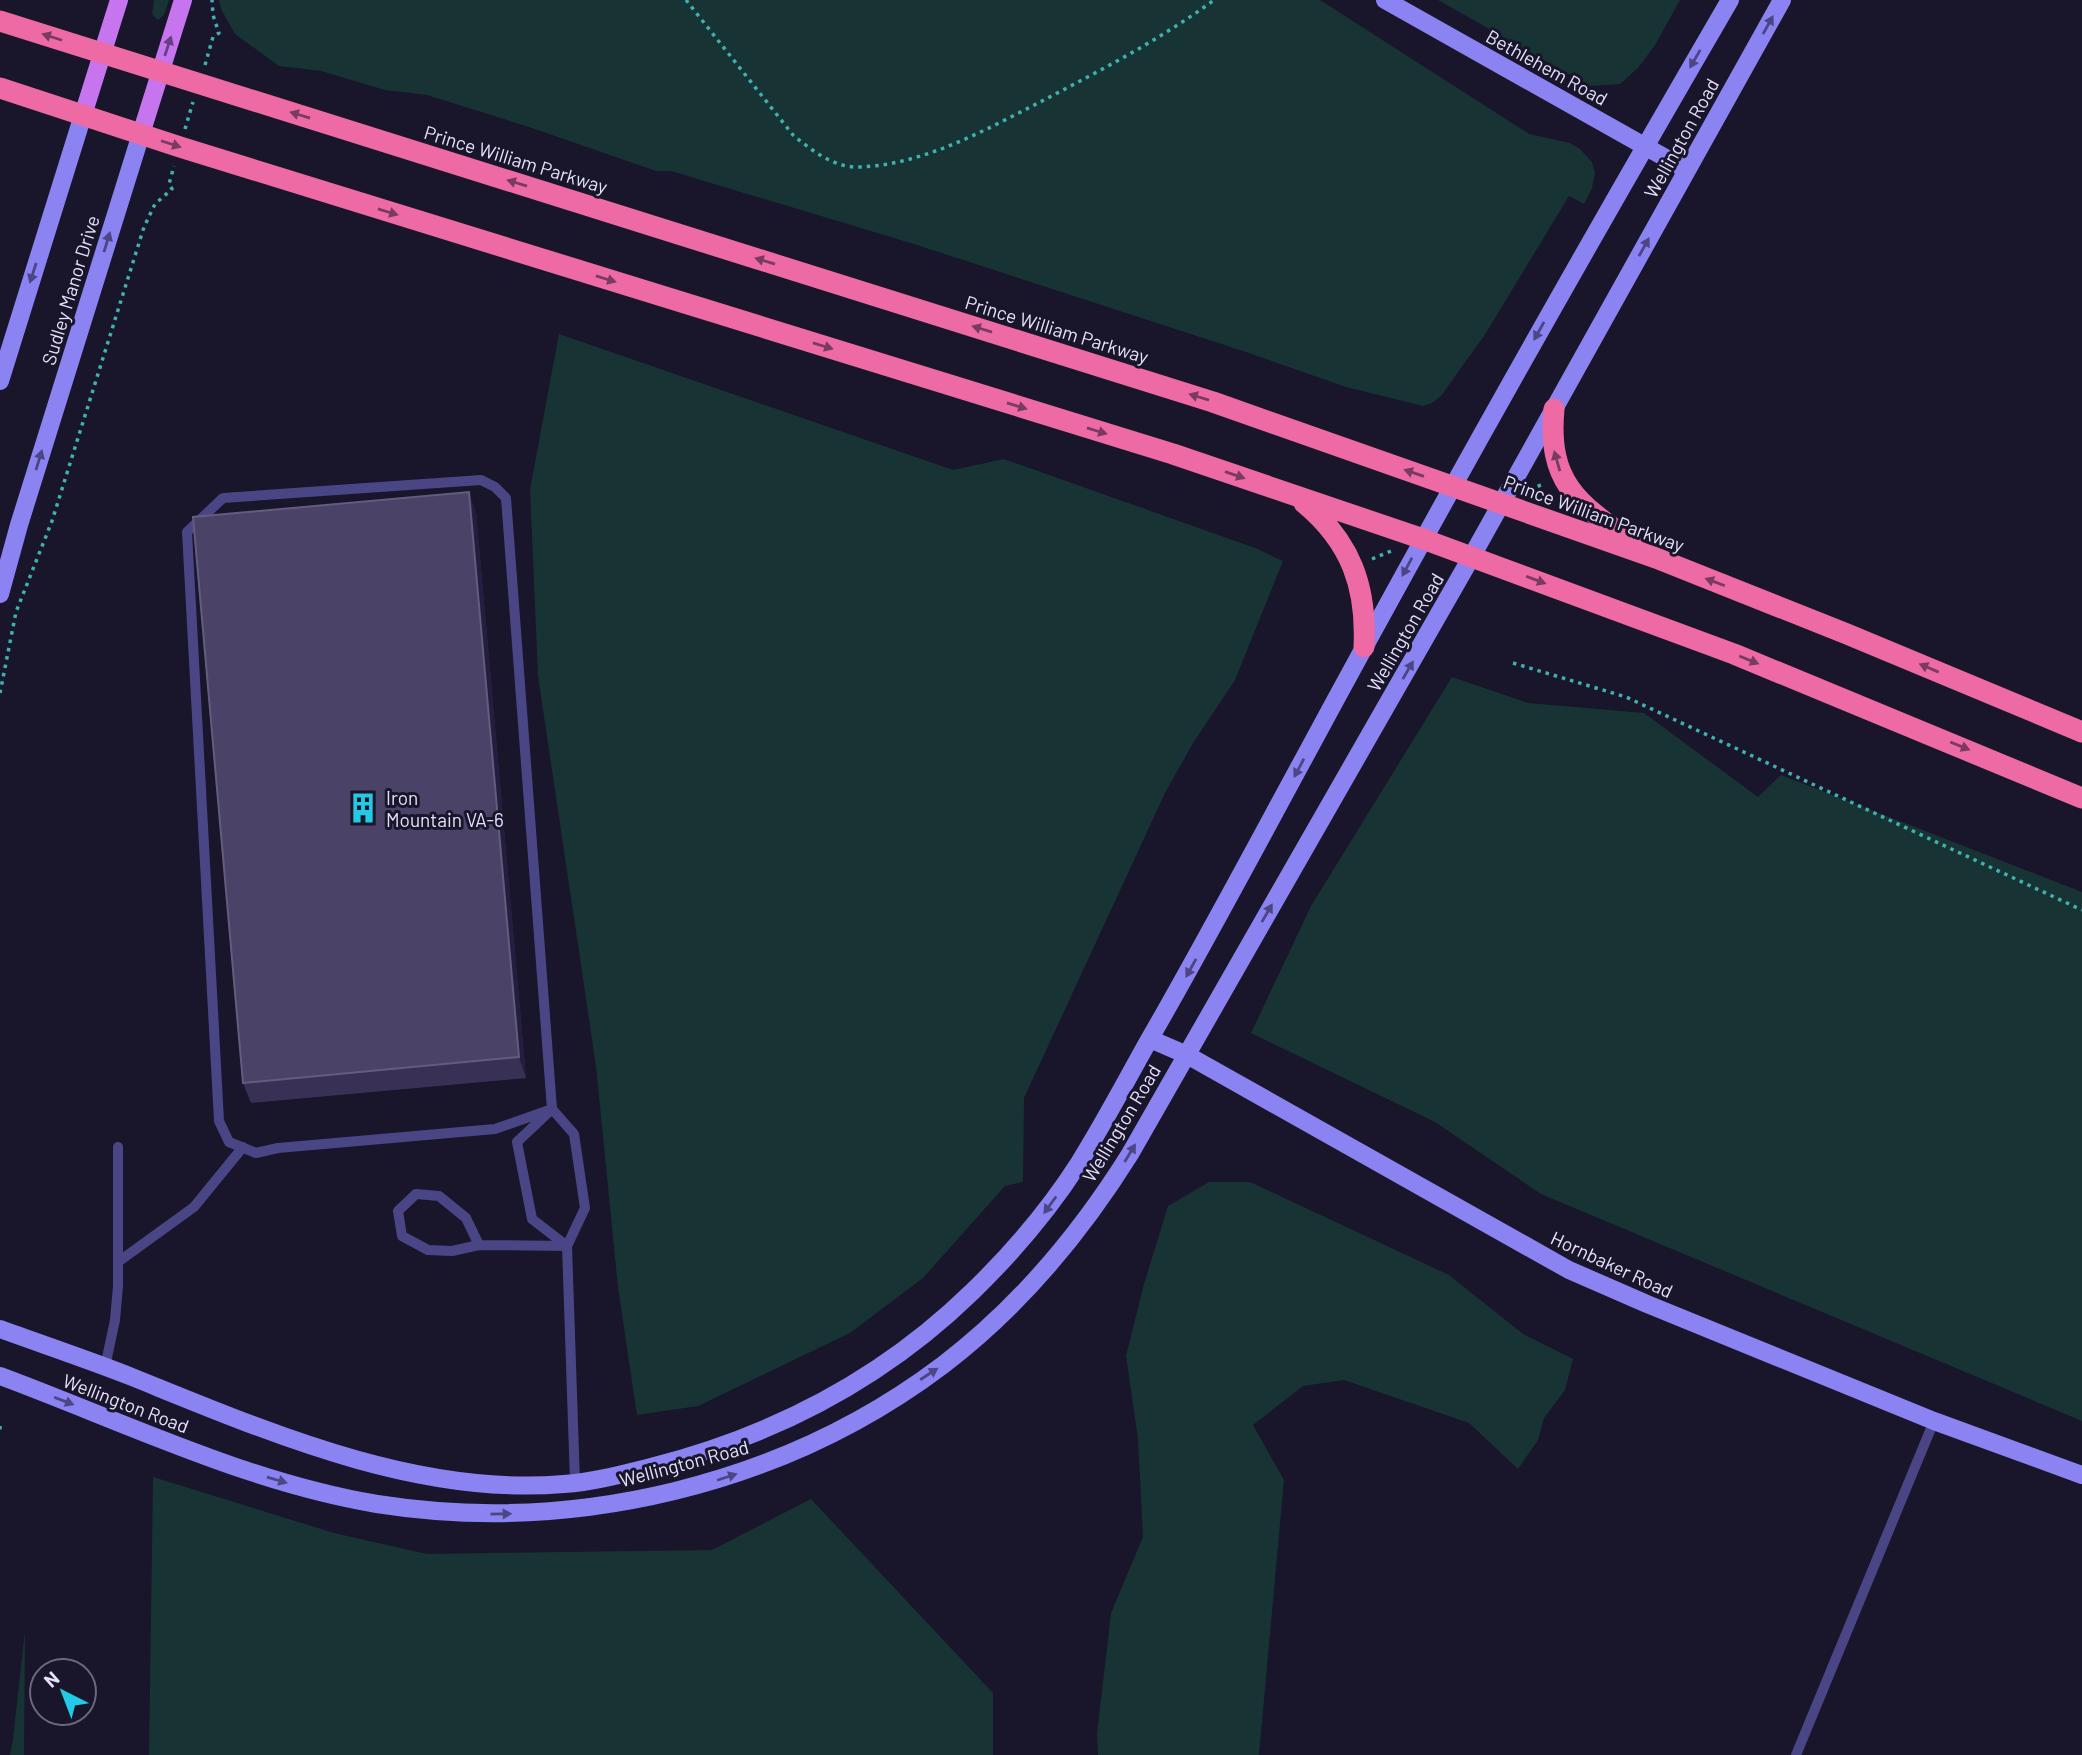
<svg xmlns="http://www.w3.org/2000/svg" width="2082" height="1755" viewBox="0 0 2082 1755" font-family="Barlow,sans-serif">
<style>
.green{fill:#183334}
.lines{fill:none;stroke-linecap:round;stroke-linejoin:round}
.path{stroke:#3fb1af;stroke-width:3.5;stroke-dasharray:3.5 5;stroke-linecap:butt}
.lane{stroke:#4a4584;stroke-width:10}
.secondary{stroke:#8a83f1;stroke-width:18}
.primary{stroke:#c774ef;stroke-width:18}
.highway{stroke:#ee6aa4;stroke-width:21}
.wall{fill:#393056}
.shaded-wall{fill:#241d3d}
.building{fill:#4b4367;stroke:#645c7f;stroke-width:2}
.oneway{fill:#4c4684}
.oneway2{fill:#793b61}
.oneway3{fill:#674083}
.labels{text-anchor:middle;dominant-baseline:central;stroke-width:6;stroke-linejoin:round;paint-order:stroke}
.street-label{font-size:19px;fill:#e5e1fc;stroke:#19152a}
.poi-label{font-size:19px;fill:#e5e1fc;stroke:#19152a;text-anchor:start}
</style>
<rect width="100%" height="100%" fill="#19152a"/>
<!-- green -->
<path class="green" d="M154 0H169L164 15 158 20 152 14Z
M219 0H1320L1529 134 1570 143 1580 149 1592 162 1595 173 1592 188 1584 204 1569 196 1486 333 1441 396 1432 403 1423 406 1346 387 1246 352 914 244 671 171H656L532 128 427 95 385 90 321 71 279 66 235 34 221 9Z
M1438 0H1680L1655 45 1638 68 1620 84 1590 86Z
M559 334 953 470 1004 459 1255 548 1283 561 1235 680 1193 743 1165 793 1024 1098 1023 1182 1005 1186 923 1278 850 1333 698 1406 637 1415 618 1287 596 1066 538 676 530 489Z
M1452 677 1528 703 1644 713 1758 797 1781 775 2082 892V1421L1541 1194 1435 1122 1251 1033 1311 906Z
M1209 1182H1250L1449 1275 1523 1334 1573 1359 1565 1390 1544 1418 1538 1440 1518 1469 1469 1423 1344 1380 1303 1386 1253 1425 1284 1480 1259 1755H1098L1097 1734 1111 1613 1143 1537 1138 1439 1126 1356 1144 1284 1168 1206Z
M153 1477 334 1533 427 1554 712 1550 811 1499 993 1693V1755H149Z
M25 1631 24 1755H10L13 1739Z"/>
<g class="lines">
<!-- path -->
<path class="path" d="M686 0 793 135C811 150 834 168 859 167 924 165 987 129 1044 100 1103 69 1161 39 1214 0
M205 65 213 37 219 33 213 15 212 0
M185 129 193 102
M1530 490 1545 483
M1372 559 1391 551
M1513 663 1626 697 2082 910
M0 693 16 612 52 521 144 227 155 204 172 189 169 184 174 166
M0 1426V1432"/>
<!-- lane -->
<path class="lane" d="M479 1245 466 1218 439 1196 416 1194 398 1211 402 1236 428 1250 452 1251 479 1245 567 1246 585 1208 574 1134 552 1109 506 498 495 487 481 480 223 498 187 532 219 1121 229 1142 256 1153 278 1148 495 1129 552 1109 517 1142 532 1219 567 1246 575 1482
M118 1262 194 1207 243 1147
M105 1367 115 1320 118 1286V1147
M1796 1755 1934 1421"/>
<!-- secondary -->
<path class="secondary" d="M1385 0 1687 170
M0 381 83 115
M0 594 19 525 141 134
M1150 1039 1187 1055 1569 1270 1647 1304 1934 1421 2082 1475
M0 1329C44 1345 89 1360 132 1377 266 1431 416 1497 564 1484 593 1482 623 1474 651 1467 773 1436 883 1379 973 1291 1013 1252 1049 1210 1079 1163 1104 1123 1126 1081 1149 1040 1202 948 1252 854 1303 760 1441 504 1584 251 1730 0
M0 1376C124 1422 246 1482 377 1504 574 1535 784 1485 943 1365 1019 1307 1080 1234 1130 1154L1472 556 1782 0"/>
<!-- primary -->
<path class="primary" d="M83 115 119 0
M141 134 183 0"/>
<!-- highway -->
<path class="highway" d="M0 21 1213 402 1656 558 1847 634 2082 732
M0 88 180 147 1173 454 1423 539 1734 654 2082 798
M1554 409C1547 484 1579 504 1634 543
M1304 503C1351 542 1367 587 1364 647"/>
</g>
<!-- wall -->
<path class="wall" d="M476 512 526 1078 251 1103 243 1083Z"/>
<!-- shaded-wall -->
<path class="shaded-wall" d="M469 492 476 512 526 1078 519 1057Z"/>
<!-- building -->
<path class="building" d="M469 492 519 1057 243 1083 193 517Z"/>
<!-- one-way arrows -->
<defs><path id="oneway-solid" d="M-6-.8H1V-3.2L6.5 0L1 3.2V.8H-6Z" transform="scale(1.75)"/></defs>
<g class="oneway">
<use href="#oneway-solid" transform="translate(1768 25) rotate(-61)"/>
<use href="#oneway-solid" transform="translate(1695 59) rotate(120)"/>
<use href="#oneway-solid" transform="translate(107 242) rotate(-73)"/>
<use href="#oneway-solid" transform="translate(1644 247) rotate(-61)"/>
<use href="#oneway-solid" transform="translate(33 273) rotate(108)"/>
<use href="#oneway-solid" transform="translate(1539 331) rotate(119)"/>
<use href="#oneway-solid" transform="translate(39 460) rotate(-73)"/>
<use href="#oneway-solid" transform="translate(1407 567) rotate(118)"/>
<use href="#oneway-solid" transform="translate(1408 670) rotate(-60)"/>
<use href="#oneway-solid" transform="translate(1299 768) rotate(118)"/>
<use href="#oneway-solid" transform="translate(1267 913) rotate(-60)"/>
<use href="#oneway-solid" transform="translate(1191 968) rotate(119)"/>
<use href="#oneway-solid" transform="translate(1130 1153) rotate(-59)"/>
<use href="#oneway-solid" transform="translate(1050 1205) rotate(126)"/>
<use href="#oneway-solid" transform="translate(929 1374) rotate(-33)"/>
<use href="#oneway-solid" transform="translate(64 1401) rotate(21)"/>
<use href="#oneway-solid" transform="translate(727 1477) rotate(-18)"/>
<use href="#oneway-solid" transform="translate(277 1480) rotate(16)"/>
<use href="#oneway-solid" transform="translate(501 1514) rotate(-1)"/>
</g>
<g class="oneway2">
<use href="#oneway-solid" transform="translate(52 37) rotate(-162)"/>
<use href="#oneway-solid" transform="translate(300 115) rotate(-163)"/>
<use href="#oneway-solid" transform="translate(171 144) rotate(18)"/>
<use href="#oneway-solid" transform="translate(517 183) rotate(-163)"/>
<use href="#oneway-solid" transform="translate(388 212) rotate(17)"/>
<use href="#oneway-solid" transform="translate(765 261) rotate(-163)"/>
<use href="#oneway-solid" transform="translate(606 279) rotate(17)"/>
<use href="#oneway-solid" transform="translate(982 329) rotate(-163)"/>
<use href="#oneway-solid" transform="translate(823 346) rotate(17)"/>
<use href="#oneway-solid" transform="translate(1199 397) rotate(-163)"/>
<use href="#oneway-solid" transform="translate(1017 406) rotate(17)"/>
<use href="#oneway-solid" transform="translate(1097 431) rotate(17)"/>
<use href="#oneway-solid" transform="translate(1557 461) rotate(-106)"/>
<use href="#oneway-solid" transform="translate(1414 473) rotate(-161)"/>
<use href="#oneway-solid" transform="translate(1235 475) rotate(19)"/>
<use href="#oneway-solid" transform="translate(1536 580) rotate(21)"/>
<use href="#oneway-solid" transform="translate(1715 582) rotate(-159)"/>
<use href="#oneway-solid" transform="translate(1749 660) rotate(22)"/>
<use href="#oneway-solid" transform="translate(1929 668) rotate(-157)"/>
<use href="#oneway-solid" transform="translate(1960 746) rotate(22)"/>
</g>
<use class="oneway3" href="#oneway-solid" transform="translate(168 46) rotate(-72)"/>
<!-- icons -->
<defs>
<g id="building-bare" transform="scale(2.415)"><path d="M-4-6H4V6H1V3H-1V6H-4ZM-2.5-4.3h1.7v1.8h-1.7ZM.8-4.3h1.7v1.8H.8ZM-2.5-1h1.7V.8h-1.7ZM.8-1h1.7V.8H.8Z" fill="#23cae6" stroke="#19152a" stroke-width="2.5" paint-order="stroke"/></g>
</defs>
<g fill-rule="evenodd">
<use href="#building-bare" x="363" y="808"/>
</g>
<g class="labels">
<!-- street labels -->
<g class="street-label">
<text transform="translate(1547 67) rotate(29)">Bethlehem Road</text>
<text transform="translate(1681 138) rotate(-61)">Wellington Road</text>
<text transform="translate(516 159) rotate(17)">Prince William Parkway</text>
<text transform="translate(70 290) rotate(-73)">Sudley Manor Drive</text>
<text transform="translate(1057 329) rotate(17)">Prince William Parkway</text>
<text transform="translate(1594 513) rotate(20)">Prince William Parkway</text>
<text transform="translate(1405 632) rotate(-60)">Wellington Road</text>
<text transform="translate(1121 1123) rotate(-59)">Wellington Road</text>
<text transform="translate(1612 1264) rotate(25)">Hornbaker Road</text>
<text transform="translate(126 1403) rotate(21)">Wellington Road</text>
<text transform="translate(684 1463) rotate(-15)">Wellington Road</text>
</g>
<!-- poi labels -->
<g class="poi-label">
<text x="386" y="797">Iron<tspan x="386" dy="22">Mountain VA-6</tspan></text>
</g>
</g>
<!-- north arrow -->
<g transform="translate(63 1692) rotate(318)"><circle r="33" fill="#19152a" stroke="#6b677e" stroke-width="2"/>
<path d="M0-5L12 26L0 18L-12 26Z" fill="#23cae6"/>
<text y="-10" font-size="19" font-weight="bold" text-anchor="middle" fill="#e5e1fc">N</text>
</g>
</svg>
